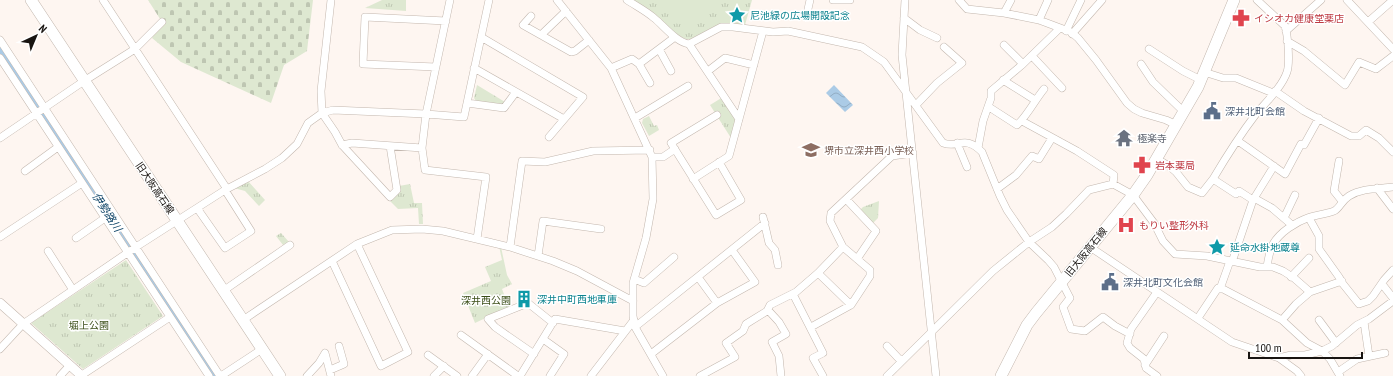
<svg xmlns="http://www.w3.org/2000/svg" width="1393" height="376" viewBox="0 0 1393 376" font-family="'PT Sans Narrow','Noto Sans JP',sans-serif">
<style>
.grass{fill:url(#grass-tufts)}
.cemetery{fill:url(#cemetery-stones)}
.pitch{fill:#dee8d1}
.water{fill:url(#water-waves)}
.lines{fill:none;stroke-linecap:round;stroke-linejoin:round}
.river{stroke:#abcbe6;stroke-width:14}
.minor-casing{stroke:#c3b7ae;stroke-width:8}
.tertiary-casing{stroke:#c3b7ae;stroke-width:10}
.primary-casing{stroke:#c3b7ae;stroke-width:12}
.minor{stroke:#fff;stroke-width:7}
.tertiary{stroke:#fff;stroke-width:9}
.primary{stroke:#fff;stroke-width:11}
.labels{text-anchor:middle;dominant-baseline:central;stroke-width:3;stroke-linejoin:round;paint-order:stroke}
.culture-label{font-size:10px;fill:#0d838f;stroke:#fff;text-anchor:start}
.health-label{font-size:10px;fill:#be3a42;stroke:#fff;text-anchor:start}
.service-label{font-size:10px;fill:#4e5e75;stroke:#fff;text-anchor:start}
.worship-label{font-size:10px;fill:#5b616d;stroke:#fff;text-anchor:start}
.education-label{font-size:10px;fill:#785e54;stroke:#fff;text-anchor:start}
.street-label{font-size:10px;fill:#181411;stroke:#fff}
.park-label{font-size:10px;fill:#3a4d17;stroke:#fff}
.water-label{font-size:11px;font-style:italic;fill:#104568;stroke:#fff}
</style>
<defs>
<pattern id="grass-tufts" width="24" height="20" patternUnits="userSpaceOnUse"><rect width="24" height="20" fill="#dee8d1"/><path d="M3 7l-1-3M5 7V3M7 7l1-3M15 17l-1-3M17 17v-4M19 17l1-3" fill="none" stroke="#bec6b2"/></pattern>
<pattern id="cemetery-stones" width="16" height="16" patternUnits="userSpaceOnUse"><rect width="16" height="16" fill="#dee8d1"/><path d="M2 7V4a2 2 0 0 1 4 0v3zM10 15v-3a2 2 0 0 1 4 0v3z" fill="#bec6b2"/></pattern>
<pattern id="water-waves" width="16" height="10" patternUnits="userSpaceOnUse"><rect width="16" height="10" fill="#abcbe6"/><path d="M0 5q4-4 8 0t8 0" fill="none" stroke="#92adc4"/></pattern>
</defs>
<rect width="100%" height="100%" fill="#fef6f1"/>
<!-- grass -->
<path class="grass" d="M382 0H406V11L365 8Z
M632 0H752L745 25 724 23 693 39C686 40 682 38 677 34Z
M477 85 505 102 502 104 476 101 474 98Z
M723 97 736 118 731 138 710 105Z
M649 116 654 126 657 125 659 130 649 136 642 123 643 119Z
M248 181 265 200 259 206 245 191 234 188Z
M410 184 414 203H422L423 224H419L418 208 398 209 390 201 400 192 399 186Z
M879 201 878 218 873 223 860 210 863 207Z
M281 233 289 242 283 245 276 236Z
M499 246 501 247 507 275 512 284 502 289 509 307 475 323 463 293 491 281 485 267 502 260Z
M126 260 163 316 83 369 31 323Z"/>
<!-- cemetery -->
<path class="cemetery" d="M148 0H313L307 51 284 65 271 103 181 62 152 38 162 22Z"/>
<!-- pitch -->
<path class="pitch" d="M656 0H713L686 23 677 24Z"/>
<!-- water -->
<path class="water" d="M834 85 853 105 845 112 826 93Z"/>
<g class="lines">
<!-- river -->
<path class="river" d="M0 48 215 376"/>
<!-- minor casing -->
<g class="minor-casing">
<path id="minor" d="M103 0 227 189
M331 0 321 91 322 113 335 132 342 145 390 197 397 190 390 146
M450 0 426 114 422 148 425 170 486 177 477 239
M557 0 611 68 652 157 653 199 646 238 633 283V316L635 327 663 376
M627 0C636 6 646 11 654 18 664 26 676 42 689 44L721 27H733L773 32 788 31 862 47 884 62 943 143C959 149 964 134 982 152L1000 196 1007 210 1029 242 1048 260 1054 267 1070 298 1063 307 1071 329 1085 331 1103 317 1115 326 1130 334
M833 0H850
M905 0 902 55 936 376
M959 0 967 9 1004 13 1039 20 1071 32 1078 38 1096 60 1127 103 1134 109 1142 113 1166 120 1177 125
M1347 0 1393 49
M808 9 810 0
M1004 13 1011 0
M531 16 523 25 571 52 575 51 589 40
M904 18 920 30 937 38
M1039 20 1048 0
M1368 22 1393 0
M1066 31 1081 0
M1286 31 1321 0
M1072 34 1102 0
M541 35 566 11
M481 37 583 97 549 137
M0 40 220 376
M1287 41 1304 51 1345 85 1359 62 1376 69 1393 56
M689 44 739 119
M1004 45 1023 64
M659 49 671 71
M1149 49 1183 71 1201 80
M1032 56 1062 88
M0 58 209 376
M639 64 650 83
M1141 64 1153 82 1184 112
M436 67 363 64 365 17 446 21
M474 68 564 119
M611 68 632 59 639 64 675 37
M708 71 725 58 754 65
M1204 72 1223 78H1236L1273 93
M1003 80 1035 100
M1275 91 1304 111 1351 136H1359L1366 130 1379 138 1393 152
M467 103 504 108 516 92
M916 105 937 83 962 63 944 47
M989 107 1017 125C1027 116 1035 100 1044 89
M717 115 671 143 716 215 741 200 719 162
M635 118 688 86
M1022 121 1077 151 1114 175 1113 184
M0 138 84 81 135 49 162 22
M1238 141 1285 174 1301 144 1304 145 1319 118
M957 143 967 167
M342 145 352 143 422 148
M978 148 983 121 991 98V91L1023 64 1060 28
M652 157H663L675 149
M1157 159 1169 166 1176 172 1188 187 1202 193 1213 179
M1339 161 1334 191 1342 201
M25 171 58 147
M693 179 729 156 763 31
M1377 188 1393 209
M997 189 1016 175 1032 156 1039 159 1052 138
M1254 198 1272 208 1292 225
M846 199 876 231 857 259
M1253 200 1239 191 1236 194 1213 179C1226 157 1240 135 1256 114 1266 102 1282 87 1287 72 1290 63 1288 36 1285 26L1257 0
M197 208 225 248 251 231 225 190
M763 217 769 243 775 250 778 265
M1284 218 1295 195
M1309 218 1319 236V249L1339 277 1343 284 1359 304 1368 301 1373 296 1384 280 1393 270
M0 237 82 183
M76 238 105 218
M510 247 522 161 545 162 593 151 650 150
M1090 247 1232 342 1279 358 1297 371 1301 376
M48 251 73 290
M538 256 543 221 601 229
M332 261 381 366 408 352 357 244
M1232 262 1253 200 1274 166
M1267 267C1268 260 1269 253 1272 246 1279 232 1296 222 1310 217 1317 215 1326 214 1334 211 1340 208 1341 201 1349 196 1362 188 1378 189 1393 187
M818 273 851 305
M698 277 717 303
M1291 277 1309 258
M634 279 644 283 674 257
M1382 284 1393 298
M1220 289 1230 261
M223 291 290 245
M1157 292 1131 329 1127 343 1130 348 1144 359 1146 368 1157 376
M793 294 823 353 813 358 823 376
M768 310 779 322 786 334 772 342 779 356 781 376
M1198 318 1218 288 1223 289 1282 320 1307 343 1322 351 1330 359 1340 376
M243 320 357 244 392 230 422 229 443 231 510 247 553 261 577 271 633 301
M1282 320 1296 304 1310 292 1342 281
M1319 320 1336 343
M1364 322 1369 356
M635 327 765 223
M811 327 851 305 870 276V270L843 247 830 221 831 213 892 156 913 153
M461 335 518 376
M543 339 564 354 550 376
M887 346 901 361
M0 349 23 324 136 247 225 190 265 169 282 158 297 144 308 123 322 113 333 110 426 114 464 117 489 0
M534 354 495 327 488 319 528 303 553 323
M651 354 717 303 755 282 732 250
M428 355 457 376
M1279 358 1291 355H1305L1322 351 1332 346 1357 325 1369 319 1393 301
M1145 365 1164 336
M330 370 344 364 339 346
M1338 372 1357 359 1385 353
M82 375 170 317
M60 376 70 365
M221 376 262 349
M307 376 319 363 325 353 331 376
M434 376 444 366
M472 376 488 354
M520 376 555 319 625 331
M591 376 634 320
M700 376 735 357 726 343 743 331 746 324 767 311 770 305 796 292 818 273 843 247
M887 376 993 271 1029 242 1052 227 1066 214 1089 190 1113 184 1133 195 1154 223 1163 241 1175 254 1207 256 1260 267H1273L1283 271 1294 278 1310 292"/>
</g>
<!-- tertiary casing -->
<g class="tertiary-casing">
<path id="tertiary" d="M0 303 82 376"/>
</g>
<!-- primary casing -->
<g class="primary-casing">
<path id="primary" d="M31 0 280 376
M1001 376 1027 325 1036 313 1133 195 1147 175 1198 87 1234 0"/>
</g>
<!-- minor -->
<use href="#minor" class="minor"/>
<!-- tertiary -->
<use href="#tertiary" class="tertiary"/>
<!-- primary -->
<use href="#primary" class="primary"/>
</g>
<!-- icons -->
<defs>
<g id="sight-bare" transform="scale(1.38)"><path d="M0-6L1.8-2.2L6-1.7L2.9 1.2L3.7 5.4L0 3.3L-3.7 5.4L-2.9 1.2L-6-1.7L-1.8-2.2Z" fill="#0f9aa8" stroke="#fff" stroke-width="2.5" paint-order="stroke"/></g>
<g id="pharmacy-bare" transform="scale(1.38)"><path d="M-2-6h4v4h4v4h-4v4h-4v-4h-4v-4h4Z" fill="#e0444e" stroke="#fff" stroke-width="2.5" paint-order="stroke"/></g>
<g id="civic-bare" transform="scale(1.38)"><path d="M-.6-6.5H3V-4.5H.6V-3L4-1V1h2V6H-6V1h2V-1L-.6-3ZM-1.2 2.5V6h2.4V2.5Z" fill="#5c6f8a" stroke="#fff" stroke-width="2.5" paint-order="stroke"/></g>
<g id="temple-bare" transform="scale(1.38)"><path d="M0-6L5-2H3V0L6.5 2.5H4V6H1.5V3h-3V6H-4V2.5H-6.5L-3 0V-2H-5Z" fill="#6b7280" stroke="#fff" stroke-width="2.5" paint-order="stroke"/></g>
<g id="school-bare" transform="scale(1.38)"><path d="M0-5L7-2L0 1L-7-2ZM-4 1L0 2.5L4 1V4Q0 6-4 4Z" fill="#8d6e63" stroke="#fff" stroke-width="2.5" paint-order="stroke"/></g>
<g id="hospital-bare" transform="scale(1.38)"><path d="M-5-5h3v3.5h4V-5h3V5h-3V1.5h-4V5h-3Z" fill="#e0444e" stroke="#fff" stroke-width="2.5" paint-order="stroke"/></g>
<g id="building-bare" transform="scale(1.38)"><path d="M-4-6H4V6H1V3H-1V6H-4ZM-2.5-4.3h1.7v1.8h-1.7ZM.8-4.3h1.7v1.8H.8ZM-2.5-1h1.7V.8h-1.7ZM.8-1h1.7V.8H.8Z" fill="#0f9aa8" stroke="#fff" stroke-width="2.5" paint-order="stroke"/></g>
</defs>
<g fill-rule="evenodd">
<use href="#sight-bare" x="737" y="15"/>
<use href="#pharmacy-bare" x="1241" y="18"/>
<use href="#civic-bare" x="1212" y="111"/>
<use href="#temple-bare" x="1124" y="138"/>
<use href="#school-bare" x="811" y="150"/>
<use href="#pharmacy-bare" x="1142" y="165"/>
<use href="#hospital-bare" x="1126" y="225"/>
<use href="#sight-bare" x="1217" y="247"/>
<use href="#civic-bare" x="1110" y="282"/>
<use href="#building-bare" x="524" y="299"/>
</g>
<g class="labels">
<!-- culture labels -->
<g class="culture-label">
<text x="750" y="15">尼池緑の広場開設記念</text>
<text x="1230" y="247">延命水掛地蔵尊</text>
<text x="537" y="299">深井中町西地車庫</text>
</g>
<!-- health labels -->
<g class="health-label">
<text x="1254" y="18">イシオカ健康堂薬店</text>
<text x="1155" y="165">岩本薬局</text>
<text x="1139" y="225">もりい整形外科</text>
</g>
<!-- service labels -->
<g class="service-label">
<text x="1225" y="111">深井北町会館</text>
<text x="1123" y="282">深井北町文化会館</text>
</g>
<!-- worship labels -->
<g class="worship-label">
<text x="1137" y="138">極楽寺</text>
</g>
<!-- education labels -->
<g class="education-label">
<text x="824" y="150">堺市立深井西小学校</text>
</g>
<!-- street labels -->
<g class="street-label">
<text transform="translate(155 188) rotate(56)">旧大阪高石線</text>
<text transform="translate(1086 252) rotate(-51)">旧大阪高石線</text>
</g>
<!-- park labels -->
<g class="park-label">
<text x="486" y="300">深井西公園</text>
<text x="89" y="325">堀上公園</text>
</g>
<!-- water labels -->
<g class="water-label">
<text transform="translate(107 212) rotate(57)">伊勢路川</text>
</g>
</g>
<!-- north arrow -->
<g transform="translate(36 36) rotate(44)" stroke="#ffffff" stroke-width="3" paint-order="stroke">
<path d="M0-3L7 15L0 10L-7 15Z" fill="#181411"/>
<text y="-6" font-size="11" font-weight="bold" text-anchor="middle" fill="#181411">N</text>
</g>
<!-- scale -->
<path d="M1249 352v6h113v-6" fill="none" stroke="#181411" stroke-width="2"/>
<text x="1255" y="352" font-size="12" fill="#181411" stroke="#ffffff" stroke-width="3" paint-order="stroke">100 m</text>
</svg>
